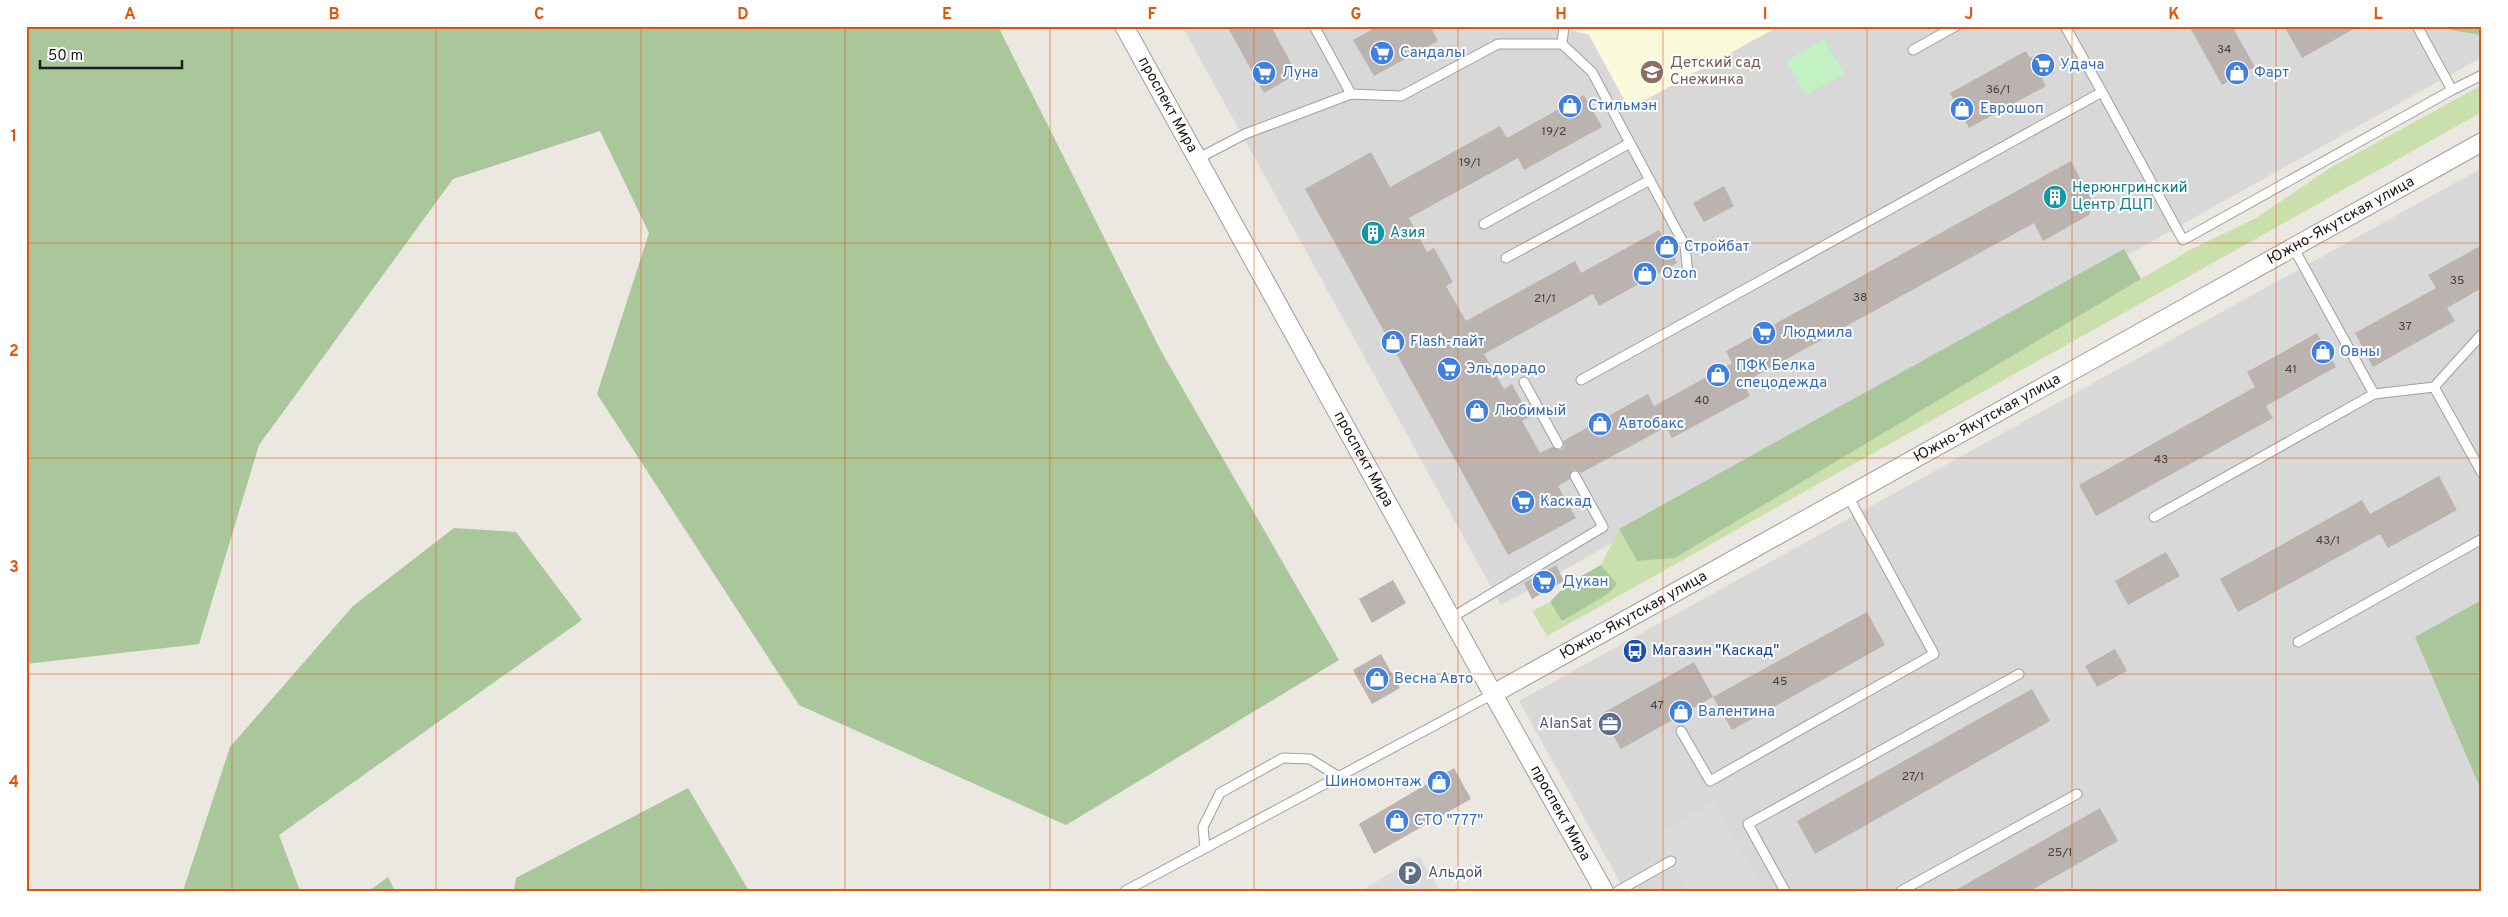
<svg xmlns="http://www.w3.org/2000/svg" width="2508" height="917" viewBox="0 0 2508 917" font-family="Overpass,sans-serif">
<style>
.residential{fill:#d9d8d8}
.education{fill:#faf9db}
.grass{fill:#c9e0ac}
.forest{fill:#aac69b}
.park{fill:#c2f2c3}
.parking{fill:#dbdbdb}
.building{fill:#bbb3af}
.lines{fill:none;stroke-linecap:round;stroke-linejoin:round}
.service-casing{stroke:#9f9f9f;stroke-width:11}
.minor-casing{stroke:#9f9f9f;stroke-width:20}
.service{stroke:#fff;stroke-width:9}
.minor{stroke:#fff;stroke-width:18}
.grid{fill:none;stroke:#de560d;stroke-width:1;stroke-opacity:0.55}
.labels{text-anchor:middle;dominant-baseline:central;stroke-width:4;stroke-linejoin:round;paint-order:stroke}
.number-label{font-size:12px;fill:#434140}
.shop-label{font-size:15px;fill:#366cbe;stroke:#fff;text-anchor:start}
.education-label{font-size:15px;fill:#785e54;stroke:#fff;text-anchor:start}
.street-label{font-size:15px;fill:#1b1b1b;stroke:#fff}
.culture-label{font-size:15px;fill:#0d838f;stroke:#fff;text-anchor:start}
.transit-label{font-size:15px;fill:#164399;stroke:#fff;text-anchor:start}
.service-label{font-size:15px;fill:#4e5e75;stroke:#fff;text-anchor:end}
.neatline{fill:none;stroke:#de560d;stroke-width:2}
.grid-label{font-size:16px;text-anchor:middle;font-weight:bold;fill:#de560d}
</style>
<rect width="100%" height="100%" fill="#ebe7e1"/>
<!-- residential -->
<path class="residential" d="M1182 26H2482V57L1501 605Z
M2482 168V891H1625L1519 701Z"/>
<!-- education -->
<path class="education" d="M1557 26H1779L1629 109 1589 35Z"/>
<!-- grass -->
<path class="grass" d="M2482 85V112L1547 636 1532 611 1550 602 1562 620 1617 584 1601 565 1619 529 1637 561 1675 558 2188 251 2256 218 2330 168Z"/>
<!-- forest -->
<path class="forest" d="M26 26H998L1161 351 1339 660 1066 825 799 705 597 394 649 233 600 131 453 179 259 445 199 644 26 664Z
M2449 26H2482V35L2451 30Z
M2124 249 2141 279 1675 558 1637 561 1619 529Z
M454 528 516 532 582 620 279 835 300 891H183L230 747 353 606Z
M1601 565 1617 584 1608 594 1562 621 1550 602 1567 584Z
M2482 600V792L2415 637Z
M688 788 749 891H514L516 878Z
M388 877 395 891H369Z"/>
<!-- park -->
<path class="park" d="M1824 39 1844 74 1806 95 1786 61Z"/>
<!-- parking -->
<path class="parking" d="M1714 802 1764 891H1688L1656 834Z
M1419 856 1440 891H1361Z"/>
<!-- building -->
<path class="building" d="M1227 26H1271L1297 74 1264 93Z
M1378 26H1430L1438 41 1374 76 1353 40Z
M2189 26H2232L2255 67 2222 85Z
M2284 26H2359L2302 58Z
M2026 51 2030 58 2043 51 2054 73 2042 79 2046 86 1969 128 1950 93Z
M1584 95 1602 127 1524 170 1518 158 1409 218 1427 252 1434 248 1453 282 1446 286 1466 321 1575 261 1581 273 1659 230 1677 263 1599 306 1593 294 1484 354 1504 389 1512 384 1530 417 1522 421 1540 453 1552 447 1561 450 1564 447 1563 441 1648 394 1654 406 1732 363 1726 351 2071 161 2093 203 2089 215 2043 241 2034 223 1743 383 1750 396 1672 438 1666 427 1581 473 1576 470 1572 471 1570 479 1558 486 1576 518 1508 555 1305 189 1371 152 1390 187 1500 126 1507 138Z
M1724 186 1734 206 1704 222 1693 203Z
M2482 245V288L2447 308 2455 321 2373 367 2355 333 2436 288 2428 275Z
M2317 333 2336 367 2266 406 2273 418 2096 516 2079 485 2255 387 2247 372Z
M2439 476 2457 510 2388 548 2380 534 2238 612 2220 579 2362 500 2370 514Z
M2166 552 2180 576 2128 605 2115 581Z
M1556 565 1564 581 1532 599 1524 583Z
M1393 580 1406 603 1372 623 1359 599Z
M1867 612 1885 645 1732 730 1713 697Z
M2115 649 2127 671 2097 687 2085 666Z
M1381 654 1400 688 1372 704 1353 670Z
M1694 662 1713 697 1621 749 1601 714Z
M2032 689 2050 721 1815 854 1797 821Z
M1454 768 1471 799 1374 854 1359 824Z
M2100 808 2118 841 2030 891H1954Z"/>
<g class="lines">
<!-- service casing -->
<g class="service-casing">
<path id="service" d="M2065 26 2102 92
M2417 26 2452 90
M1562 44 1564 26
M1913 50 1956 26
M1351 94 1401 96 1498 44H1562L1592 72 1630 143 1484 224
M1630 143 1685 246 1688 274
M1197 159 1245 134 1351 94 1314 26
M2293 247 2374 394
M1506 258 1650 180
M1581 380 2102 92 2183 240 2452 90 2482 75
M1524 382 1558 444
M2434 387 2482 334
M2154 517 2374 394 2434 387 2482 473
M1451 618 1603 527 1575 476
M2298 642 2482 539
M1681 731 1710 781 1934 654 1848 496
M1205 848 1203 827 1220 793 1283 758 1310 759 1339 777
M1125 891 1493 694
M1618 891 1671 861
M1785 891 1748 824 2019 674
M1901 891 2077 794"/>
</g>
<!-- minor casing -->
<g class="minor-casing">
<g id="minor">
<path id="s1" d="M1124 26 1493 694 1604 891"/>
<path id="s2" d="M1493 694 2482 142"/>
</g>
</g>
<!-- service -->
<use href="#service" class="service"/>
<!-- minor -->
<use href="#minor" class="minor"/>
</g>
<!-- grid -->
<path class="grid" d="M232 26V891M436 26V891M641 26V891M845 26V891M1050 26V891M1254 26V891M1458 26V891M1663 26V891M1867 26V891M2072 26V891M2276 26V891M26 243H2482M26 458H2482M26 674H2482"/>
<!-- icons -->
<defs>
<g id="supermarket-disc" transform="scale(1.25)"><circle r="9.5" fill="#3f7fe0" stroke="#fff"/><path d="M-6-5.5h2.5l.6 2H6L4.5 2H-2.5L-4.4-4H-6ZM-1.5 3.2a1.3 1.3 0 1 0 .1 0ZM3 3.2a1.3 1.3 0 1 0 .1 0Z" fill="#fff"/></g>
<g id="school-disc" transform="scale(1.25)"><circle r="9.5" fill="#8d6e63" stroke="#fff"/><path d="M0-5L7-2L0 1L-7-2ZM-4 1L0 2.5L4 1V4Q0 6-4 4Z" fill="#fff"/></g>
<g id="shop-disc" transform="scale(1.25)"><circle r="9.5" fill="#3f7fe0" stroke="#fff"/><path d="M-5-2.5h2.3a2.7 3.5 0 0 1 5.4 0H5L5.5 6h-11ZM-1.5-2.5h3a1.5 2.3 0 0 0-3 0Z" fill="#fff"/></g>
<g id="building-disc" transform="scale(1.25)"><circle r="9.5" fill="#0f9aa8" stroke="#fff"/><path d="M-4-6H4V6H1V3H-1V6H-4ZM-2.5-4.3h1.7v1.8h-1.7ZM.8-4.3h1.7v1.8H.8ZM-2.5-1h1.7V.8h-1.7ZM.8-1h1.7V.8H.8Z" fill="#fff"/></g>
<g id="bus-disc" transform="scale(1.25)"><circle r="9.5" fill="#1a4fb4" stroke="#fff"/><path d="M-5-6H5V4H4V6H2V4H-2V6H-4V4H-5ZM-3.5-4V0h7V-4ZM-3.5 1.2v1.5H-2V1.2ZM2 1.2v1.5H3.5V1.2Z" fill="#fff"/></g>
<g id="office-disc" transform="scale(1.25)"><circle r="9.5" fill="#5c6f8a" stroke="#fff"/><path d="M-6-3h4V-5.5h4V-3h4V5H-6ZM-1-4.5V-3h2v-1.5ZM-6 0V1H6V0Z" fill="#fff"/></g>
<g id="parking-disc" transform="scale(1.25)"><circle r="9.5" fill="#5c6f8a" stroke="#fff"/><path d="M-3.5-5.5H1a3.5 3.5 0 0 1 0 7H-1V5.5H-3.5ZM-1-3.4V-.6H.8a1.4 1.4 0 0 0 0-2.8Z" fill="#fff"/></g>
</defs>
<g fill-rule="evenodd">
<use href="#supermarket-disc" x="1382" y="53"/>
<use href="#supermarket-disc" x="2043" y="65"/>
<use href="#school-disc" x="1652" y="72"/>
<use href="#supermarket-disc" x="1264" y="73"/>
<use href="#shop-disc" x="2237" y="73"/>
<use href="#shop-disc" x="1570" y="106"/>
<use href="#shop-disc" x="1962" y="109"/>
<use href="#building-disc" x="2055" y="197"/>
<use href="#building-disc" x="1373" y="233"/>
<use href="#shop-disc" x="1667" y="247"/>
<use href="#shop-disc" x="1645" y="274"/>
<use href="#supermarket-disc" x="1764" y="333"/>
<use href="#shop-disc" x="1393" y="342"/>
<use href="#shop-disc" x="2323" y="352"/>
<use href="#supermarket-disc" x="1449" y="369"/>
<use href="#shop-disc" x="1718" y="375"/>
<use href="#shop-disc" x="1477" y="411"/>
<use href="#shop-disc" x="1600" y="424"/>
<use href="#supermarket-disc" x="1523" y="502"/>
<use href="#supermarket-disc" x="1544" y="582"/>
<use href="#bus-disc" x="1635" y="651"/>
<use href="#shop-disc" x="1377" y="679"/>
<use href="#shop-disc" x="1681" y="712"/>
<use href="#office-disc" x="1610" y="724"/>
<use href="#shop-disc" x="1439" y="782"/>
<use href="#shop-disc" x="1397" y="821"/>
<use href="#parking-disc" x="1410" y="873"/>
</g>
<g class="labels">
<!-- number labels -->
<g class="number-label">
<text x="2224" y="50">34</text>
<text x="1998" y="90">36/1</text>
<text x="1554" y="132">19/2</text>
<text x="1470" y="163">19/1</text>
<text x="2457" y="281">35</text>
<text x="1860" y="298">38</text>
<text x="1545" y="299">21/1</text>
<text x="2405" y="327">37</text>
<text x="2291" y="370">41</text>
<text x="1702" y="401">40</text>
<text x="2161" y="460">43</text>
<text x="2328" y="541">43/1</text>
<text x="1780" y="682">45</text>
<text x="1657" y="706">47</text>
<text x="1913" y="777">27/1</text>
<text x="2060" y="853">25/1</text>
</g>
<!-- shop labels -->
<g class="shop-label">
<text x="1400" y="53">Сандалы</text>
<text x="2060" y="65">Удача</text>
<text x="1282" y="73">Луна</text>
<text x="2254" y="73">Фарт</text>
<text x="1588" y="106">Стильмэн</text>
<text x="1980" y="109">Еврошоп</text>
<text x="1684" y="247">Стройбат</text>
<text x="1662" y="274">Ozon</text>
<text x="1782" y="333">Людмила</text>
<text x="1410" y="342">Flash-лайт</text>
<text x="2340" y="352">Овны</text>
<text x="1736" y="366">ПФК Белка<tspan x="1736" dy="17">спецодежда</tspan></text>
<text x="1466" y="369">Эльдорадо</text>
<text x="1494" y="411">Любимый</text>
<text x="1618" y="424">Автобакс</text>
<text x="1540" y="502">Каскад</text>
<text x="1562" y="582">Дукан</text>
<text x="1394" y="679">Весна Авто</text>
<text x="1698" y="712">Валентина</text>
<text x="1422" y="782" text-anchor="end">Шиномонтаж</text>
<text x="1414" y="821">СТО "777"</text>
</g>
<!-- education labels -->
<g class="education-label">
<text x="1670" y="63">Детский сад<tspan x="1670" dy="17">Снежинка</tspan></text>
</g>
<!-- street labels -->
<g class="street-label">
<text stroke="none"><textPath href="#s1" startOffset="90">проспект Мира</textPath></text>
<text stroke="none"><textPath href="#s2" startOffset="971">Южно-Якутская улица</textPath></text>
<text stroke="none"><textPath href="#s2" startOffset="566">Южно-Якутская улица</textPath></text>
<text stroke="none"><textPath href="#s1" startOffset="495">проспект Мира</textPath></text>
<text stroke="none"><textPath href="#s2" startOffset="161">Южно-Якутская улица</textPath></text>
<text stroke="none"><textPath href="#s1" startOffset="900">проспект Мира</textPath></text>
</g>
<!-- culture labels -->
<g class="culture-label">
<text x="2072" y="188">Нерюнгринский<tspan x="2072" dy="17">Центр ДЦП</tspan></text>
<text x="1390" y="233">Азия</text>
</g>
<!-- transit labels -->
<g class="transit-label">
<text x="1652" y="651">Магазин "Каскад"</text>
</g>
<!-- service labels -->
<g class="service-label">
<text x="1592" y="724">AlanSat</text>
<text x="1428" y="873" text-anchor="start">Альдой</text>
</g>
</g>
<!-- border -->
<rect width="2508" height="917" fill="none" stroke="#ffffff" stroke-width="55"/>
<!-- scale -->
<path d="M40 60v8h142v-8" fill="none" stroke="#1b1b1b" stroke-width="2.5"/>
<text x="48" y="60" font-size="15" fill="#1b1b1b" stroke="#ffffff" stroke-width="4" paint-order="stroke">50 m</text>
<rect x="28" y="28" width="2452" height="862" class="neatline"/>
<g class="grid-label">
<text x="130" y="19">A</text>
<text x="334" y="19">B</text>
<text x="539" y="19">C</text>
<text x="743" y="19">D</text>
<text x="947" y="19">E</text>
<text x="1152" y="19">F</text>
<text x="1356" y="19">G</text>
<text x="1561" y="19">H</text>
<text x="1765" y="19">I</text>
<text x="1969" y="19">J</text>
<text x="2174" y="19">K</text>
<text x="2378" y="19">L</text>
<text x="14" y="141">1</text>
<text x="14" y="356">2</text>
<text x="14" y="572">3</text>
<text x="14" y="787">4</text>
</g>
</svg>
